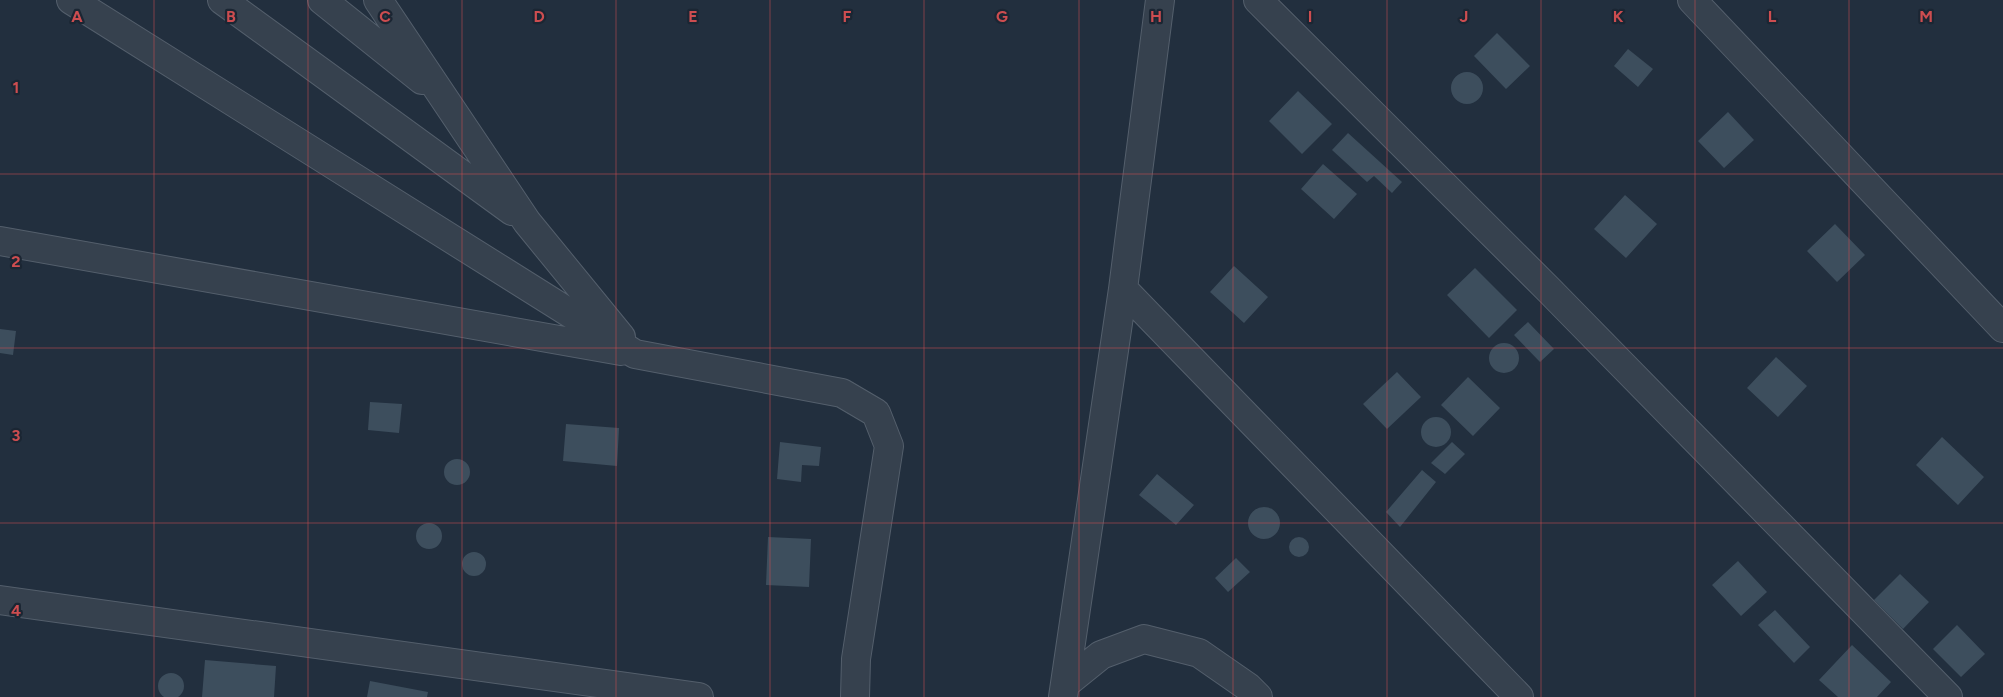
<svg xmlns="http://www.w3.org/2000/svg" width="2003" height="697" viewBox="0 0 2003 697" font-family="Figtree,sans-serif">
<style>
.building{fill:#3d4e5d}
.lines{fill:none;stroke-linecap:round;stroke-linejoin:round}
.minor-casing{stroke:#545f6c;stroke-width:30}
.minor{stroke:#36414e;stroke-width:28}
.grid{fill:none;stroke:#cd4d50;stroke-width:1;stroke-opacity:0.55}
.grid-label{font-size:16px;text-anchor:middle;font-weight:bold;fill:#cd4d50;stroke:#1b2633;stroke-width:4.5;stroke-linejoin:round;paint-order:stroke}
</style>
<rect width="100%" height="100%" fill="#222f3e"/>
<!-- building -->
<path class="building" d="M1497 33 1530 66 1506 89 1474 56Z
M1628 49 1653 69 1638 87 1614 66Z
M1451 88a16 16 0 1 1 32 0a16 16 0 1 1-32 0Z
M1298 91 1332 124 1302 154 1269 121Z
M1728 112 1754 140 1724 168 1698 141Z
M1348 133 1402 182 1392 193 1374 176 1367 182 1332 150Z
M1323 164 1357 194 1334 219 1301 189Z
M1625 195 1657 224 1626 258 1594 229Z
M1835 224 1865 255 1837 282 1807 251Z
M1234 266 1268 297 1244 323 1210 292Z
M1475 268 1517 310 1489 338 1447 295Z
M1528 322 1554 349 1540 362 1514 335Z
M0 329 16 331 13 355 0 353Z
M1489 358a15 15 0 1 1 30 0a15 15 0 1 1-30 0Z
M1776 357 1807 386 1778 417 1747 388Z
M1397 372 1421 397 1387 429 1363 404Z
M1468 377 1500 408 1473 436 1441 405Z
M370 402 402 404 399 433 368 430Z
M1421 432a15 15 0 1 1 30 0a15 15 0 1 1-30 0Z
M566 424 619 428 617 466 563 461Z
M1942 437 1984 477 1958 505 1916 465Z
M780 442 821 447 819 466 802 465 801 482 777 479Z
M1452 442 1465 454 1445 474 1431 463Z
M444 472a13 13 0 1 1 26 0a13 13 0 1 1-26 0Z
M1422 470 1436 482 1400 527 1386 512Z
M1157 474 1194 505 1176 525 1139 495Z
M1248 523a16 16 0 1 1 32 0a16 16 0 1 1-32 0Z
M416 536a13 13 0 1 1 26 0a13 13 0 1 1-26 0Z
M768 537 811 539 809 587 766 585Z
M1289 547a10 10 0 1 1 20 0a10 10 0 1 1-20 0Z
M462 564a12 12 0 1 1 24 0a12 12 0 1 1-24 0Z
M1236 558 1250 572 1228 592 1215 578Z
M1738 561 1767 592 1741 616 1712 585Z
M1900 574 1929 602 1903 629 1874 600Z
M1775 610 1810 647 1794 663 1758 625Z
M1957 625 1985 654 1961 677 1933 649Z
M1852 645 1891 682 1877 697H1838L1819 680Z
M205 660 276 666 274 697H202Z
M158 686a13 13 0 1 1 26 0a13 13 0 1 1-26 0Z
M370 681 428 692 427 697H367Z"/>
<g class="lines">
<!-- minor casing -->
<g class="minor-casing">
<path id="minor" d="M71 0 635 354 842 393 876 413 889 446 856 659 855 697
M222 0 512 211
M322 0 422 80
M378 0 527 222 621 337
M1258 0 1549 290 1948 697
M1692 0 2003 328
M0 241 621 351
M1123 289 1519 697
M0 600 699 697
M1065 684 1101 655 1144 639 1199 653 1248 687 1258 697
M1063 697 1123 289 1160 0"/>
</g>
<!-- minor -->
<use href="#minor" class="minor"/>
</g>
<!-- grid -->
<path class="grid" d="M154 0V697M308 0V697M462 0V697M616 0V697M770 0V697M924 0V697M1079 0V697M1233 0V697M1387 0V697M1541 0V697M1695 0V697M1849 0V697M0 174H2003M0 348H2003M0 523H2003"/>
<g class="grid-label">
<text x="77" y="22">A</text>
<text x="231" y="22">B</text>
<text x="385" y="22">C</text>
<text x="539" y="22">D</text>
<text x="693" y="22">E</text>
<text x="847" y="22">F</text>
<text x="1002" y="22">G</text>
<text x="1156" y="22">H</text>
<text x="1310" y="22">I</text>
<text x="1464" y="22">J</text>
<text x="1618" y="22">K</text>
<text x="1772" y="22">L</text>
<text x="1926" y="22">M</text>
<text x="16" y="93">1</text>
<text x="16" y="267">2</text>
<text x="16" y="441">3</text>
<text x="16" y="616">4</text>
</g>
</svg>
